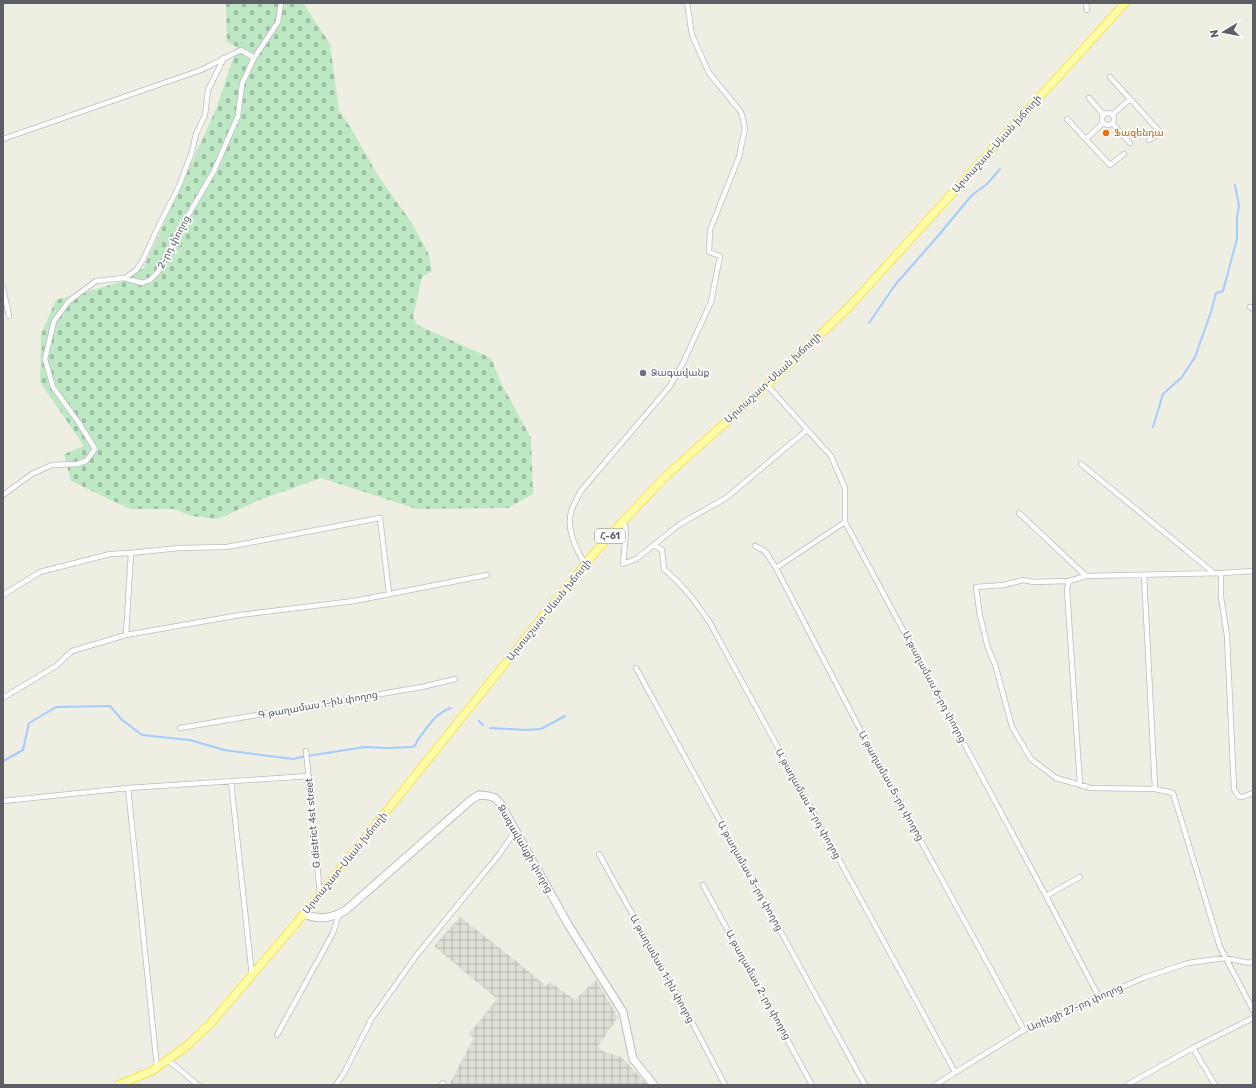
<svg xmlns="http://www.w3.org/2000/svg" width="1256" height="1088" viewBox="0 0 1256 1088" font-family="Rubik,'Noto Sans Armenian',sans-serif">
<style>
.industrial{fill:url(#industrial-grid)}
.cemetery{fill:url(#cemetery-stones)}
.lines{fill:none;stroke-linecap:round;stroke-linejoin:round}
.stream{stroke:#a3cbff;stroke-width:2}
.street-casing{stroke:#babcc3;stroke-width:6}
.secondary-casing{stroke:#bbbec5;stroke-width:9}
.primary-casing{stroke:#fce24f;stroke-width:9}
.street{stroke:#fff;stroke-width:4.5}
.secondary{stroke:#fff;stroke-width:7}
.primary{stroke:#fffca8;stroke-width:7}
.food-dot{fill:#e8710a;stroke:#fff;stroke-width:1.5}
.worship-dot{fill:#6b7280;stroke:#fff;stroke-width:1.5}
.labels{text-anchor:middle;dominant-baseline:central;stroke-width:3.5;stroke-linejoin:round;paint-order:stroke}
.shield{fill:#fff;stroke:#8c8e93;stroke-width:1}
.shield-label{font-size:9px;font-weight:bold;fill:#5b5e65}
.food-label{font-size:10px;fill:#c56008;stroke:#fff;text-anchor:start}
.street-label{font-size:10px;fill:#5b5e65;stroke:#fff}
.worship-label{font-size:10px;fill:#5b616d;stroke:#fff;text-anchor:start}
</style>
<defs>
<pattern id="industrial-grid" width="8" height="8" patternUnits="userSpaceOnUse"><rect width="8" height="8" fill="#dfdfd7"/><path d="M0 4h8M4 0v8" fill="none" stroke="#b8b8b2"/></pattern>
<pattern id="cemetery-stones" width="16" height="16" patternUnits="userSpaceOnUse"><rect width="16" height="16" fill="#bde8c3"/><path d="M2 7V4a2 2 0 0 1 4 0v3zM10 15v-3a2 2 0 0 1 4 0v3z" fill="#9dbfa2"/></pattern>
</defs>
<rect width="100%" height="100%" fill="#efeee3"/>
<!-- industrial -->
<path class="industrial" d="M460 917 516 961 546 986 550 982 575 1000 596 980 618 1017 598 1046 604 1052 621 1057 648 1085H449L474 1038 469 1034 497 999 434 946Z"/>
<!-- cemetery -->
<path class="cemetery" d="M226 3H303L330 44 339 111 352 130 377 174 413 225 429 255 432 271 422 277 413 317 417 325 491 358 500 381 531 438 533 494 508 508 417 509 321 478 259 500 218 519 192 516 173 509H130L71 481 64 454 84 446 40 382 41 334 56 300 128 280 144 267 217 107 237 47 227 42Z"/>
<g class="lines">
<!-- stream -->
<path class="stream" d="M869 323 895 285 938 236 972 195 987 184 1000 169
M1153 427 1163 394 1182 377 1195 357 1211 312 1216 293 1223 291 1237 239V217L1239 206 1235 185
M479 721 483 725
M490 728 526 730 541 729 565 716
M307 756 365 747 387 748 413 747 416 744 417 741C427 728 435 713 451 708
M3 761 23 750 29 723 56 707 110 706 122 720 142 735 190 740 224 750 293 759 306 756"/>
<!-- street casing -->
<g class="street-casing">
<path id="street" d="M1086 3 1087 10
M1110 77 1160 132 1149 140
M1089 98 1104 115
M1102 119a6 6 0 1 1 12 0a6 6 0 1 1-12 0Z
M1112 115 1130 99
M1067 119 1110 165 1124 154
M1112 123 1130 143
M3 139 201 70 241 50 254 58
M1086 139 1103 123
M125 278 136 270 143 260 159 225 179 186 192 152 196 134 205 115 208 90 224 58
M3 288 9 316
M1250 307 1253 309
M767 385 831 456 845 488V522L1046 896 1099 997
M1081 464 1214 573
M3 495 32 474 52 465 77 464 86 461 95 449 79 423 53 387 45 359 54 321 69 301 96 281 125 278 142 283 150 280 158 272 180 229 214 171 238 116 242 84 254 58 278 22 281 3
M1019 513 1086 576
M624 520 626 532 623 564 636 559 680 524 726 498 807 430
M654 545 662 550 664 569C684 586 695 601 710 623L955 1072
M755 546 765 551 776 568 864 737 1024 1030
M585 564C576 549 565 528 572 509 574 503 578 498 580 492L670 386 683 363 711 302 720 256 709 252 710 230 739 157 745 128 741 112 709 73 692 35 687 3
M776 568 845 522
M1253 571 1221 573 1086 576 1069 581 1034 582 1023 580 1004 585 976 587 980 616 988 648 995 664 1012 727 1031 759 1056 778 1091 788 1155 789 1173 793 1220 947 1253 1010
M1221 573V597L1227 636 1234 789 1239 797H1242L1253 793
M1144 575 1155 789
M1069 581 1067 590 1080 785
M3 595 40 572 110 554 131 553 179 548 227 547 380 518 389 593
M126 635 131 553
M636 668 865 1085
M3 698 56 666 72 651 126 635 240 615 354 601 487 575
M180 728 422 687 455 679
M306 751 320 894
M231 781 252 976
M128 788 157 1067
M3 801 128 788 309 776
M599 854 692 1022 725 1085
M703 885 812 1085
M1046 896 1080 877
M277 1035 333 933 339 914
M1193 1048 1215 1085
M168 1060 198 1085
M336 1085 344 1073 372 1018 416 956 498 856 516 830
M441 1085 443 1083
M935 1085 1024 1030 1143 978 1188 963 1225 958 1249 963 1253 961
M1127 1085 1193 1048 1253 1018"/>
</g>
<!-- secondary casing -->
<g class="secondary-casing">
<path id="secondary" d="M304 914C318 920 333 918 346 910L471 800 479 795 489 796 495 798 500 803 569 926 623 1012 633 1059 654 1085"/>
</g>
<!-- primary casing -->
<g class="primary-casing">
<path id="primary" d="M118 1085 152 1071 188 1045 211 1023 304 914 585 564 624 520 666 476 767 385 848 308 1125 3"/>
</g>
<!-- street -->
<use href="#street" class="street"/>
<!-- secondary -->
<use href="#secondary" class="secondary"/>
<!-- primary -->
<use href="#primary" class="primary"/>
</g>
<!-- markers -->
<circle class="food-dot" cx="1106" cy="133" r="4"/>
<circle class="worship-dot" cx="643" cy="373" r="4"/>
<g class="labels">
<!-- shield labels -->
<rect class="shield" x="595" y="529" width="30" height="14" rx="3"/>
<g class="shield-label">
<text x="610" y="536">Հ-61</text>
</g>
<!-- food labels -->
<g class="food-label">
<text x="1114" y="133">Ֆազենդա</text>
</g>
<!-- street labels -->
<g class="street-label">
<text transform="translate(997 144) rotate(-48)">Արտաշատ-Սևան խճուղի</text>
<text transform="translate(174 242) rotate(-62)">2-րդ փողոց</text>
<text transform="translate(773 378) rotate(-43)">Արտաշատ-Սևան խճուղի</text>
<text transform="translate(549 610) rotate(-51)">Արտաշատ-Սևան խճուղի</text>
<text transform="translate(934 687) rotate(62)">Ա թաղամաս 6-րդ փողոց</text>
<text transform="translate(318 705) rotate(-10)">Գ թաղամաս 1-ին փողոց</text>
<text transform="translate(891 786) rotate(61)">Ա թաղամաս 5-րդ փողոց</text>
<text transform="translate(808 804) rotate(61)">Ա թաղամաս 4-րդ փողոց</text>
<text transform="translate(313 823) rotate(-95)">G district 4st street</text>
<text transform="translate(525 849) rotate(60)">Ձագավանքի փողոց</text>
<text transform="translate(345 863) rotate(-51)">Արտաշատ-Սևան խճուղի</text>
<text transform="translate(750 876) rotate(61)">Ա թաղամաս 3-րդ փողոց</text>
<text transform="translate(662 969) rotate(61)">Ա թաղամաս 1-ին փողոց</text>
<text transform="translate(758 985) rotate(61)">Ա թաղամաս 2-րդ փողոց</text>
<text transform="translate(1075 1008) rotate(-24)">Առինջի 27-րդ փողոց</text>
</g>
<!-- worship labels -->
<g class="worship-label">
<text x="651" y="373">Ձագավանք</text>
</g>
</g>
<!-- border -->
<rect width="1256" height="1088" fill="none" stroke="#5b5e65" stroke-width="8"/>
<!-- north arrow -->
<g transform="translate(1224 32) rotate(260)" stroke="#ffffff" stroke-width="3" paint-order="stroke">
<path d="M0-3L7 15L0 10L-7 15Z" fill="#5b5e65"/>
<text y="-6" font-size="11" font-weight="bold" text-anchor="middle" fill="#5b5e65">N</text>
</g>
</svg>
